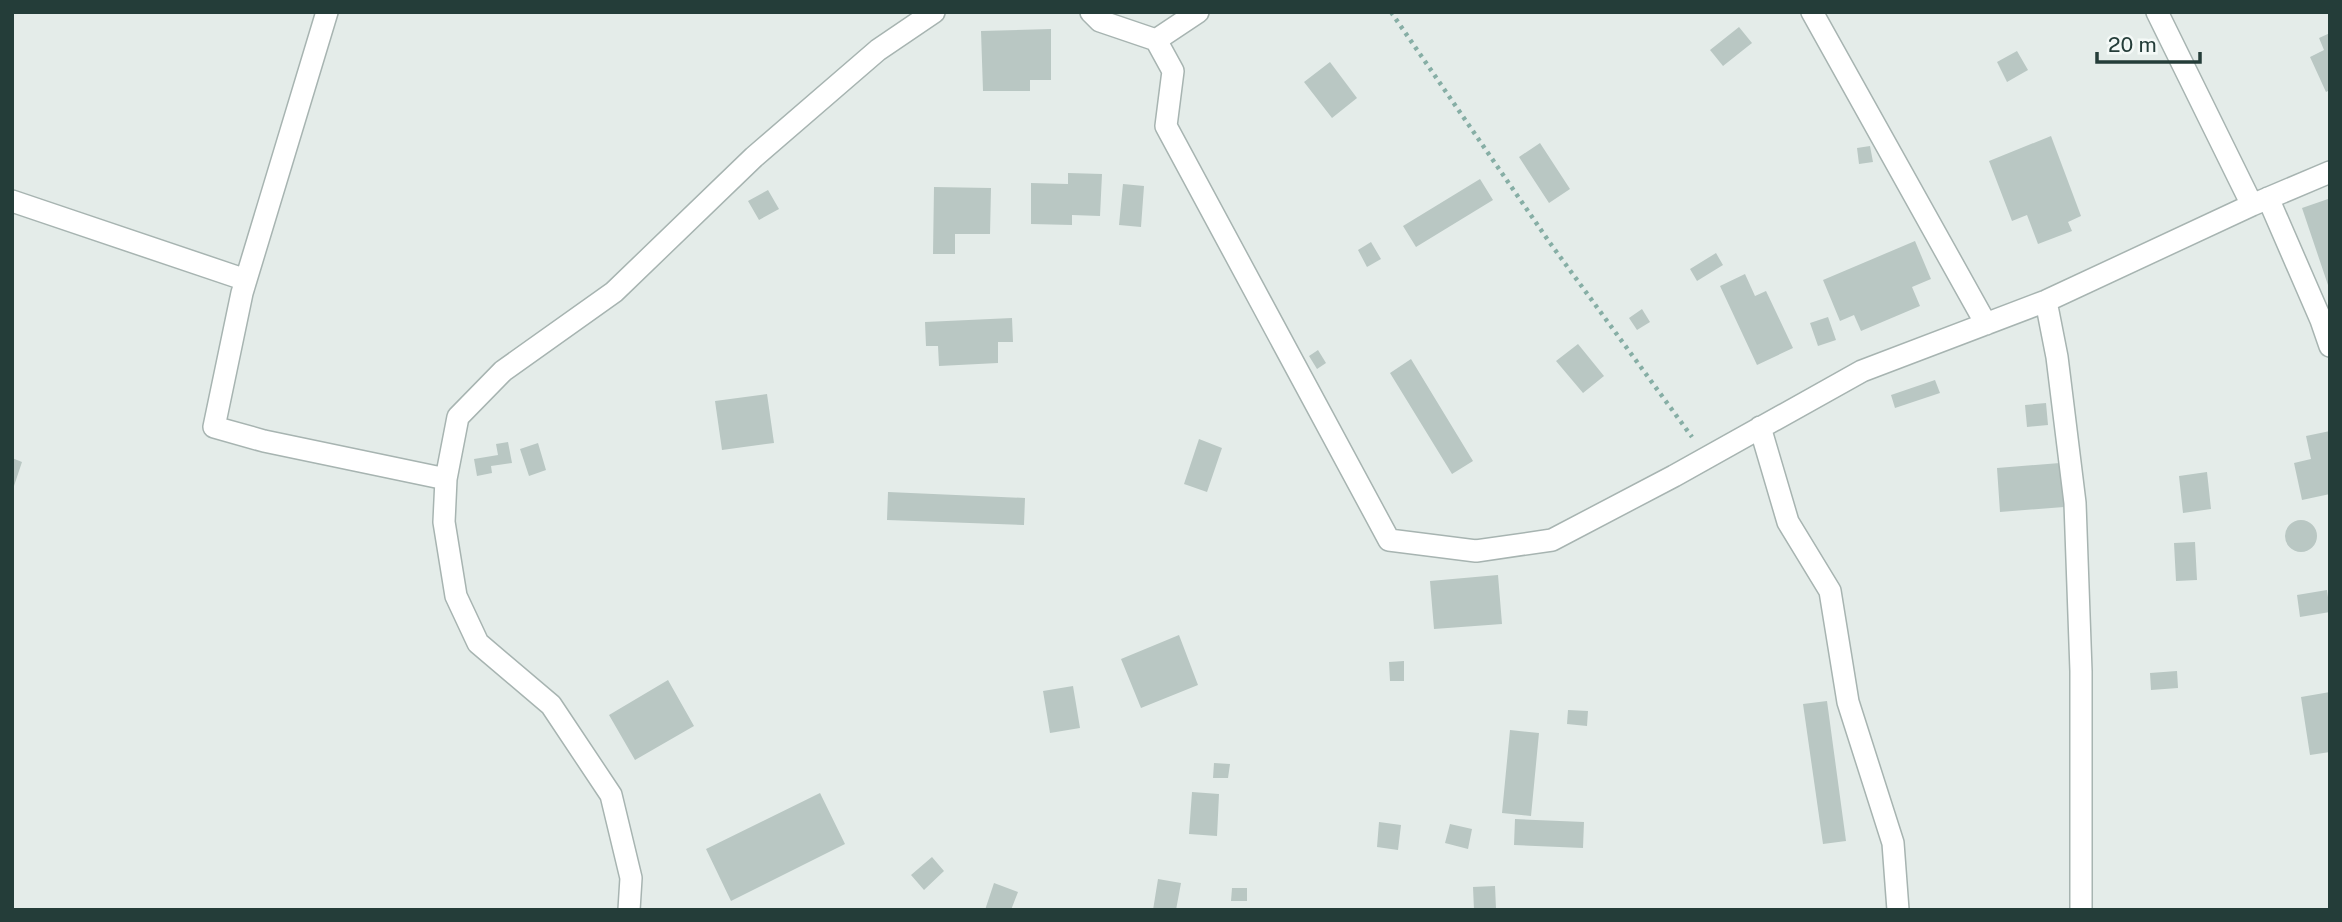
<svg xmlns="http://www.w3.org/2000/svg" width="2342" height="922" viewBox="0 0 2342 922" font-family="'Public Sans',sans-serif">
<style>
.building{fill:#b9c7c3}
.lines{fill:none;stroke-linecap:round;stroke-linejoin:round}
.minor-casing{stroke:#a7b4b1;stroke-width:24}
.path{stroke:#86aea5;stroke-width:4.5;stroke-dasharray:3.5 5;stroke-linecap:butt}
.minor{stroke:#fff;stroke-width:21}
</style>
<rect width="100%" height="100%" fill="#e4ece9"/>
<!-- building -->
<path class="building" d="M1739 27 1752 43 1723 66 1710 50Z
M1051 29V80H1030V91H983L981 31Z
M2330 33V90L2326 92 2310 57 2324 50 2319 38Z
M2017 51 2028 70 2007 82 1997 62Z
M1330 62 1357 98 1332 118 1304 82Z
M2051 136 2081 216 2068 222 2072 231 2038 244 2027 215 2012 221 1989 161Z
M1540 143 1570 189 1549 203 1519 157Z
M1870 146 1873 162 1859 164 1857 148Z
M1068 173 1102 174 1100 216 1072 215V225L1031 224V183L1068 184Z
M1480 179 1493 200 1416 247 1403 226Z
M1123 184 1144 186 1141 227 1119 225Z
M934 187 991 188 990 234H955V254H933Z
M768 190 779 209 759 220 748 201Z
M2328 199 2330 204 2329 288 2302 208Z
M1915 241 1931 279 1912 287 1920 306 1861 331 1854 315 1840 321 1823 280Z
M1371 242 1381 259 1367 267 1358 250Z
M1716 253 1723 265 1697 281 1690 269Z
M1745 274 1755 296 1766 291 1793 348 1757 365 1720 286Z
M1642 309 1650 322 1637 330 1629 318Z
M1828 317 1836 340 1818 346 1810 323Z
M1012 318 1013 342H998V363L939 366 938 346H926L925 322Z
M1578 344 1604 376 1583 393 1556 361Z
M1318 350 1326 363 1317 369 1309 356Z
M1411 359 1473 461 1452 474 1390 373Z
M1935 380 1940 393 1895 408 1891 395Z
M767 394 774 443 722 450 715 401Z
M2046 403 2048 425 2027 427 2025 405Z
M2330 431V494L2302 500 2294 463 2311 459 2306 436Z
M1199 439 1222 448 1207 492 1184 484Z
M508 442 512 463 491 466 492 473 477 476 474 459 498 455 496 444Z
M538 443 546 470 529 476 520 449Z
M12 458 22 462 13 489H12Z
M2060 463 2064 507 2000 512 1997 468Z
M2207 472 2211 509 2183 513 2179 476Z
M888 492 1025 498 1024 525 887 520Z
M2285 536a16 16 0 1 1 32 0a16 16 0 1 1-32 0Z
M2195 542 2197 580 2176 581 2174 543Z
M1498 575 1502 624 1434 629 1430 581Z
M2327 590 2330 612 2300 617 2297 595Z
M1179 635 1198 685 1141 708 1121 659Z
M1404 661V681H1390L1389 662Z
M2177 671 2178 688 2151 690 2150 673Z
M668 680 694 726 635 760 609 715Z
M1073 686 1080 728 1050 733 1043 691Z
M2330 692V752L2310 755 2301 697Z
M1827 701 1846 841 1823 844 1803 704Z
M1568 710 1588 711 1587 726 1567 724Z
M1510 730 1539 733 1531 816 1502 813Z
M1214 763 1230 764 1228 778H1213Z
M1192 792 1219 794 1217 836 1189 834Z
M820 793 845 844 731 901 706 849Z
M1515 819 1584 822 1583 848 1514 845Z
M1379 822 1401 825 1398 850 1377 847Z
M1450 824 1472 829 1468 849 1445 843Z
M932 857 944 871 924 890 911 875Z
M1158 879 1181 883 1176 910H1153Z
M994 883 1018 892 1011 910H985Z
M1495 886 1496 909 1474 910 1473 887Z
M1232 888H1247V901H1231Z"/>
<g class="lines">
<!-- minor casing -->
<g class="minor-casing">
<path id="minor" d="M327 12 242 293 214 427 264 441 446 479
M1091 12 1100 21 1156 40 1173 71 1166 126 1389 540 1476 551 1552 540 1674 476 1862 371 2046 301 2252 205 2330 172
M1812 12 1986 324
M2157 12 2252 205
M1156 40 1198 12
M2268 198 2321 320 2330 346
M12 201 246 280
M2046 301 2057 357 2075 503 2081 671V910
M1760 427 1788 522 1830 591 1848 702 1893 843 1898 910
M629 910 631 878 611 795 551 705 478 643 456 596 444 522 446 479 458 417 503 371 614 292 754 157 878 50 934 12"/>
</g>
<!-- path -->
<path class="path" d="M1391 12 1550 243 1692 437"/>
<!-- minor -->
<use href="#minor" class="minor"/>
</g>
<!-- border -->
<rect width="2342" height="922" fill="none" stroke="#243d39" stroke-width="28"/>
<!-- scale -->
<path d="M2097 52v10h103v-10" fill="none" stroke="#243d39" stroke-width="3.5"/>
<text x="2108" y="52" font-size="21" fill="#243d39" stroke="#f4f9f7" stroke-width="5" paint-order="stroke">20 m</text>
</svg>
